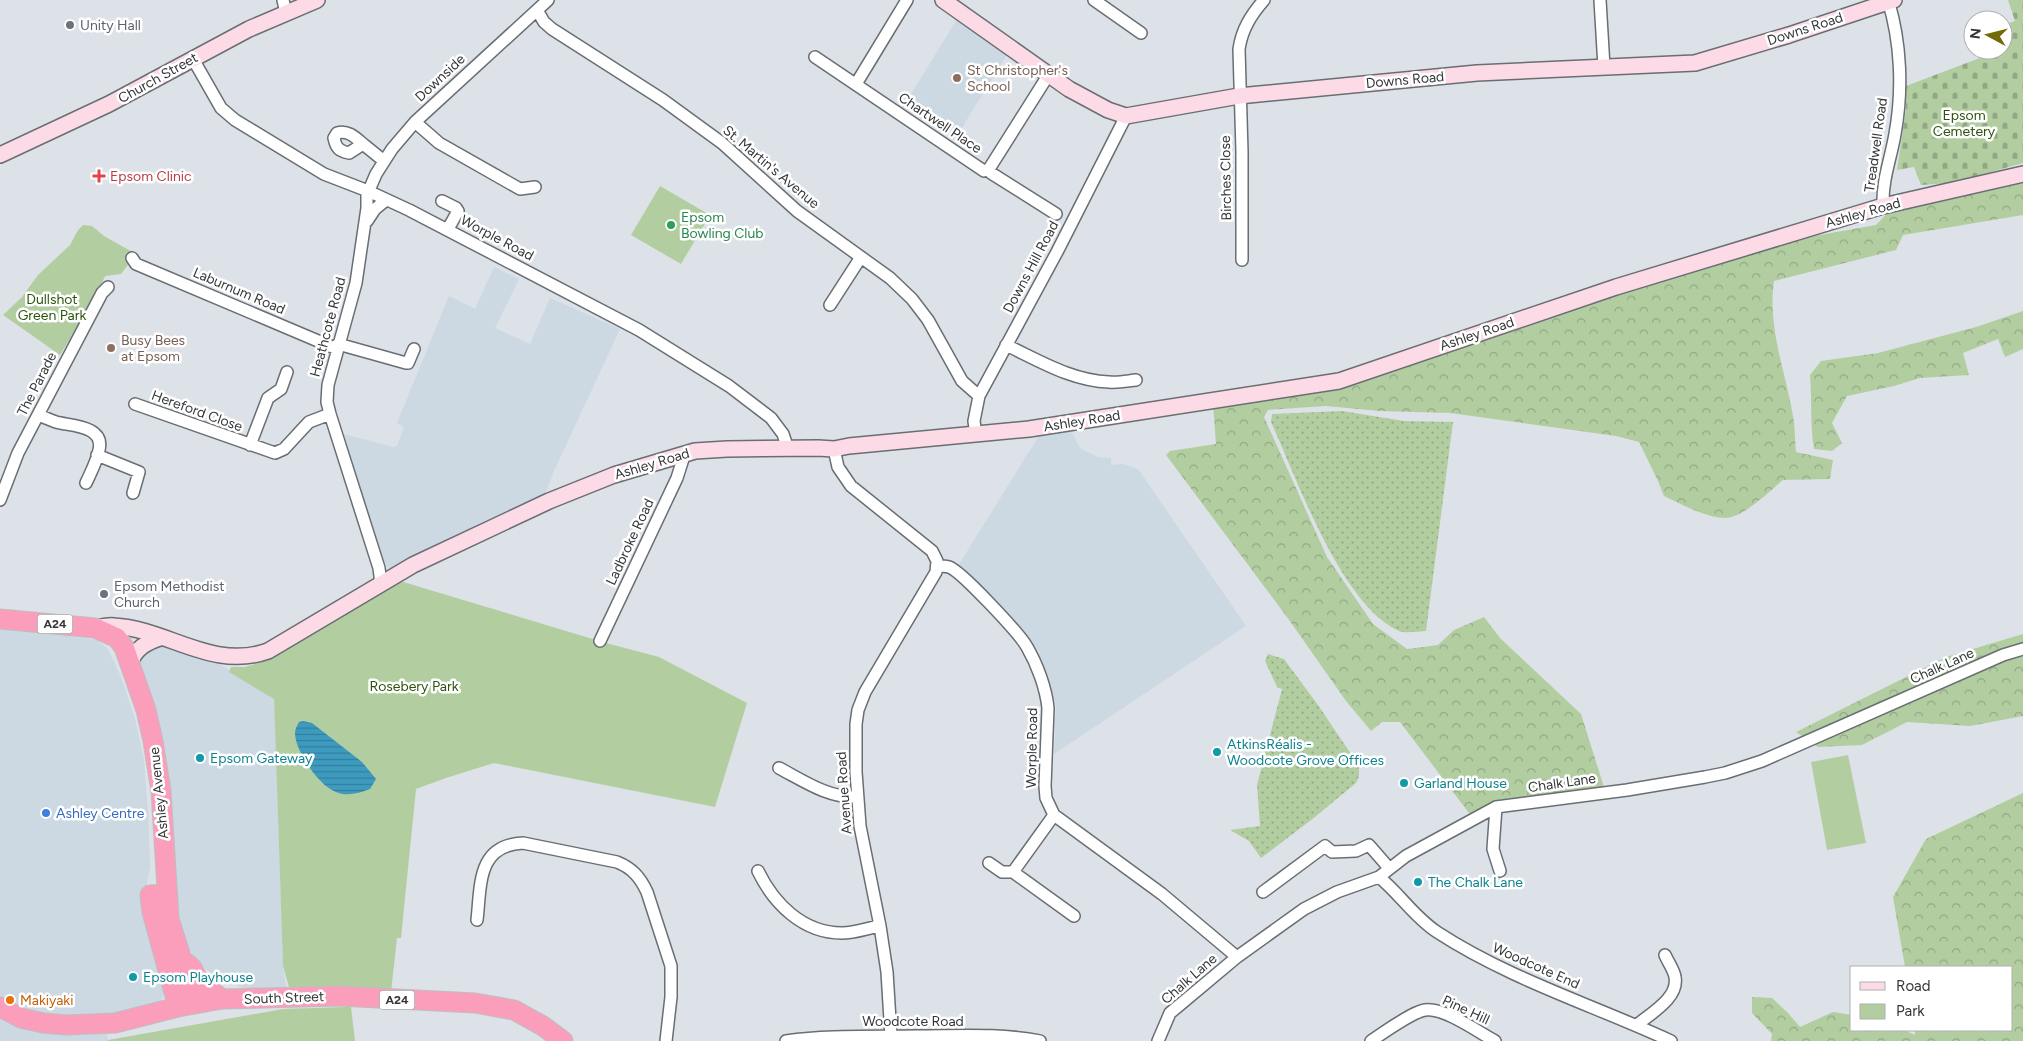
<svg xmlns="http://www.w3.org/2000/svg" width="2023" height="1041" viewBox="0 0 2023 1041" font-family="Figtree,sans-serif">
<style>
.built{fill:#ccd8e2}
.grass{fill:url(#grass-dots)}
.forest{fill:url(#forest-crowns)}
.cemetery{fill:url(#cemetery-stones)}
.green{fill:#b2cea1}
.water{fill:url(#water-rules)}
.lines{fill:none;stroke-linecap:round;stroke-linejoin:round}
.minor-casing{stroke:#696e73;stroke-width:14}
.secondary-casing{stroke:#696e73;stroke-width:18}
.trunk-casing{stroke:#bebfbf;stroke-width:21}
.minor{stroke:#fff;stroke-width:11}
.secondary{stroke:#fddbe6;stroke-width:15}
.trunk{stroke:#fa9ebb;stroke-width:19}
.worship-dot{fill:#6b7280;stroke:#fff;stroke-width:2}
.education-dot{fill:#8d6e63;stroke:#fff;stroke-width:2}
.health-dot{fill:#e0444e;stroke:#fff;stroke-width:2}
.leisure-dot{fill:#2e9e5b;stroke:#fff;stroke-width:2}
.culture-dot{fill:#0f9aa8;stroke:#fff;stroke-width:2}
.shop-dot{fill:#3f7fe0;stroke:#fff;stroke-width:2}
.food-dot{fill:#e8710a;stroke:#fff;stroke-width:2}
.labels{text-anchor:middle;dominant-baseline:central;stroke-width:5;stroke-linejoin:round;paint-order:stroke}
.shield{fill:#fff;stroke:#717274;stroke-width:1}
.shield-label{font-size:12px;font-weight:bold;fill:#343638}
.worship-label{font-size:14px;fill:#5b616d;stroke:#fff;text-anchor:start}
.street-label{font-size:14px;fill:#343638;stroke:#fff}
.education-label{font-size:14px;fill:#785e54;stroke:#fff;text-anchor:start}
.park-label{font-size:14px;fill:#2d520b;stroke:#fff}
.health-label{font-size:14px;fill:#be3a42;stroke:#fff;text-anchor:start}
.leisure-label{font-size:14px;fill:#27864d;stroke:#fff;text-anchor:start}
.culture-label{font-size:14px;fill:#0d838f;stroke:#fff;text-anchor:start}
.shop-label{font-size:14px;fill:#366cbe;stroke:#fff;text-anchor:start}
.food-label{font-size:14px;fill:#c56008;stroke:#fff;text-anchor:start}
</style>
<defs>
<pattern id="grass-dots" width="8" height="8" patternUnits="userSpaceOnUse" patternTransform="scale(1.25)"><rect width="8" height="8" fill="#b2cea1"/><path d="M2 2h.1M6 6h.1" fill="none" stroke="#92a884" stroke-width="1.8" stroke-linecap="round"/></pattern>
<pattern id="forest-crowns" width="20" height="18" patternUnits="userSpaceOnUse" patternTransform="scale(1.25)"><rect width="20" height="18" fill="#b2cea1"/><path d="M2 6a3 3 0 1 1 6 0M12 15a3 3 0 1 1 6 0" fill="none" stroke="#92a884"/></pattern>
<pattern id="cemetery-stones" width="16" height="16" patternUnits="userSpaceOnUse" patternTransform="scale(1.25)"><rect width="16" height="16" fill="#b2cea1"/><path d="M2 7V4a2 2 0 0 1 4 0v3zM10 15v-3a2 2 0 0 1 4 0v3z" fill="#92a884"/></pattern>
<pattern id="water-rules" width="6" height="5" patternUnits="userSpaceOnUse" patternTransform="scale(1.25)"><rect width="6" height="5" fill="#3d9bbf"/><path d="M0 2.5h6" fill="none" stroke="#347f9c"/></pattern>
</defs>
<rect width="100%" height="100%" fill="#dce2e7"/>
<!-- built -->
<path class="built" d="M959 16 1011 48 955 139 903 107Z
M494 267 519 279 495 328 530 344 550 298 620 329 554 471 544 496 482 522 395 569 390 570 382 558 367 519 344 434 393 447 397 446 404 427 397 423 449 296 475 309Z
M1067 430 1072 433 1081 449 1098 457 1111 458V465L1123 464 1138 469 1246 626 1054 754 1056 705 1038 661 1040 652 958 566 1040 434Z
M0 627 97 640 108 649 121 677 135 719 144 760 148 811 150 866 142 915 165 990 162 999 156 1006 105 1017 108 1041H0Z
M160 644 213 660 274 699 283 966 286 988 254 990 236 986 217 977 196 962 184 938 179 918 170 799 138 674 139 657Z"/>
<!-- grass -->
<path class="grass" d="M1342 411 1404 421 1453 422 1426 631C1419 631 1406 634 1399 631 1341 605 1297 479 1271 422L1272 414Z
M1268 654 1284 659 1318 705 1359 766V776L1356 783 1315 817 1261 858 1249 841 1230 830 1260 826 1257 785 1282 689 1277 687 1265 661Z"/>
<!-- forest -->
<path class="forest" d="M2023 181V215L1903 235 1896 250 1774 281C1767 329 1787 375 1794 422 1795 432 1795 442 1796 452L1833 460 1830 479 1783 480C1770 491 1744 517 1726 518 1706 518 1681 504 1664 496L1658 481 1639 442 1616 436 1450 413 1379 411 1326 406 1268 410 1264 417 1327 557 1373 624 1407 649 1438 645 1454 630 1484 617 1500 638 1581 714 1604 787 1497 800 1475 821 1400 722H1382L1371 731 1346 701 1287 617 1166 455 1170 451 1216 444 1213 404 1365 377 1692 271 1803 238 1876 225 1891 209Z
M2023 311V349L2005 357 1998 339 1963 353 1969 375 1920 378 1894 386 1847 396 1832 423 1842 443 1832 451 1814 449C1810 425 1812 399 1810 375L1821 361 1878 353 1976 327Z
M2023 634V716L1970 726 1907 722 1862 745 1818 747 1796 732 1946 657Z
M2023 793V1041H1771L1772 1034 1752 1013V997L1772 998 1788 1013 1800 1027 1833 1012 1852 1015V1030H1904L1915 1035V1030H2012V967H1905L1893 897 1926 839Z"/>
<!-- cemetery -->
<path class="cemetery" d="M2008 0H2023V163L1952 183 1921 185 1914 167 1897 170 1906 109V86L1993 53V50H2003V25L2015 21Z"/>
<!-- green -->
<path class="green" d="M660 186 710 215 681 264 631 235Z
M83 225 92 226 104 236 136 254 121 274 105 276 98 292 60 355 3 315 22 297 38 275 70 245 78 230Z
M400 581 606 643 659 657 747 703 715 807 494 763 446 778 416 789 401 938H397L391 992 289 987 283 966 274 699 229 672 231 667H245L262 662Z
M1848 755 1866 843 1827 850 1811 762Z
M345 1007H351L355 1041H108V1040L283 1009Z"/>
<!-- water -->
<path class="water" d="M303 721 312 723 362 762 376 779 370 789C359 793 347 797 336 792 319 786 295 751 295 733 295 729 297 726 299 722Z"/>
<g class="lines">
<!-- minor casing -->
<g class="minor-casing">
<path id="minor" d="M283 0 286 13
M1094 0 1141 33
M1600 0 1604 67
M537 10 544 22 552 29 663 100 722 143 797 211 890 278 912 299 928 320 962 381 979 396
M815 57 984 171 989 169 1049 74
M193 59 221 108 235 120 324 174 368 191 409 210 639 330 729 386 771 418 783 434 788 449
M856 84 907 0
M415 122 439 143 520 189 535 187
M363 144C355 137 348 130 337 133L334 138C336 148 339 151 349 153L363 144 384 161
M989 169 991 173 1056 214
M442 201 456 208 458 211 448 229
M1883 206C1882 180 1891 158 1895 134 1903 90 1901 42 1888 0
M367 221 375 209 386 200 389 201
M132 258 136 264 337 349
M1242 260V152L1239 49C1242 29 1251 15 1264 0
M830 305 861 257
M338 344 406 363H408L414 349
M1006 345C1038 360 1072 381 1109 382 1118 383 1127 381 1136 380
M135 404 275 453 284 449 309 422 330 414
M38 415C44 417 50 420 56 422 69 426 105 425 99 450 97 461 91 472 86 483
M976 435 974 421 979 396 1057 252 1126 116
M250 445 268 398 281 389 287 372
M834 449 838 467 851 486 932 551 937 561 936 572 865 692 858 710 856 724V772L860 826 880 926 887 972 891 1036
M97 455 139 472 133 493
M0 500 18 453 102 293 108 287
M937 566C941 566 946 566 949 567 961 571 1019 633 1027 647 1037 664 1046 688 1048 708L1045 786 1046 798 1054 815 1162 894 1237 957
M381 584 379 568 330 414 327 402 328 385 356 283 367 208V195L376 174 392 149 415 122 548 0
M600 641 677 478 683 459 681 454
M779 768C804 781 828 798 857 797
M1496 807 1493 849 1500 871
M989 863 1002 872H1013L1074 916
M758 871C774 904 803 933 842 933 855 933 868 928 880 926
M1013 872 1054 815
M1379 877C1400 894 1414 917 1437 932 1509 979 1593 1005 1671 1041
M1263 892 1325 846 1332 852 1356 851 1369 845 1389 868
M477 920C481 885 477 845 523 843L617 862C632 868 640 877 647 892L671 966V997L666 1041
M1637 1025C1651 1013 1679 998 1675 977 1674 970 1668 962 1665 955
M786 1041C830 1035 873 1037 917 1036 958 1036 1000 1033 1040 1041
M1158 1041 1170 1013 1182 1003 1237 957 1304 909 1337 892 1379 877 1406 856 1496 807 1627 790 1705 777 1725 773 1762 761 2003 655 2023 649
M1371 1041C1383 1033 1412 1012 1425 1010 1444 1007 1478 1032 1495 1041"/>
</g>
<!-- secondary casing -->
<g class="secondary-casing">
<path id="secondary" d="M943 0 1069 89 1108 110 1126 116 1239 96 1477 73 1695 63 1789 35 1894 0
M0 155 109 104 249 29 317 0
M95 628C101 627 108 625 114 626 168 629 212 671 268 651L413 565 549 501 614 475 695 451 727 449 818 448 834 449 849 446 1029 429 1339 381 1616 287 1883 206 2023 174
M130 662C137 648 145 643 160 638"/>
</g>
<!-- trunk casing -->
<g class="trunk-casing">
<path id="trunk" d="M0 619 95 628 117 638 124 647 146 710 153 741 161 791 169 919 182 960 190 1004
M167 894 150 895 152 912 178 1007
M185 962 192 968 199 981 222 999
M0 1007 21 1018 43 1023 67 1025 115 1023 178 1007 222 999 339 996 475 1003 514 1010 543 1026 563 1041"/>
</g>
<!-- minor -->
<use href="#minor" class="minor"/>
<!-- secondary -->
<use href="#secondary" class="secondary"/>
<!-- trunk -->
<use href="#trunk" class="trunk"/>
</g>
<!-- markers -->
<g class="worship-dot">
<circle cx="70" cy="25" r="5"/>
<circle cx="104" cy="594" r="5"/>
</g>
<g class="education-dot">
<circle cx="957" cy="78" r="5"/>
<circle cx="111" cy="348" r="5"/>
</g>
<path class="health-dot" d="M96.5 168.5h5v5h5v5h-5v5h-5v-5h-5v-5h5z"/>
<circle class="leisure-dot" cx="671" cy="225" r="5"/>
<g class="culture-dot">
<circle cx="1217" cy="752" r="5"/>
<circle cx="200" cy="758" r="5"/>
<circle cx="1404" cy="783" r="5"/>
<circle cx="1418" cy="882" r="5"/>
<circle cx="133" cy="977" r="5"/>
</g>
<circle class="shop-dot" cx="46" cy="813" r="5"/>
<circle class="food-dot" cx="10" cy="1000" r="5"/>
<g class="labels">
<!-- shield labels -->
<g class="shield">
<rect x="37.5" y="614.5" width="35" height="19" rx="4"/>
<rect x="379.5" y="990.5" width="35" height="19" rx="4"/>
</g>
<g class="shield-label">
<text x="55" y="624">A24</text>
<text x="397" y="1000">A24</text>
</g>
<!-- worship labels -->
<g class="worship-label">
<text x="80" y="25">Unity Hall</text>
<text x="114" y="586">Epsom Methodist<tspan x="114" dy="16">Church</tspan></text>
</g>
<!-- street labels -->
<g class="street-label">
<text transform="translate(1805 29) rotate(-18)">Downs Road</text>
<text transform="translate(158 78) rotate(-29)">Church Street</text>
<text transform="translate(440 78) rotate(-43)">Downside</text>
<text transform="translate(1405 80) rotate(-5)">Downs Road</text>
<text transform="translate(940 123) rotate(34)">Chartwell Place</text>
<text transform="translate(1876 145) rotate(-82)">Treadwell Road</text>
<text transform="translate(771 167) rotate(40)">St. Martin's Avenue</text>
<text transform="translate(1226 178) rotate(-91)">Birches Close</text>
<text transform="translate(1863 213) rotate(-16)">Ashley Road</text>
<text transform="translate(497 238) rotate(28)">Worple Road</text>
<text transform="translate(1031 267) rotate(-62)">Downs Hill Road</text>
<text transform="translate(239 291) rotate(23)">Laburnum Road</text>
<text transform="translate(328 327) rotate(-75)">Heathcote Road</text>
<text transform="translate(1477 334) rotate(-19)">Ashley Road</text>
<text transform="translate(37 384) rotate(-63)">The Parade</text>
<text transform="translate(197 411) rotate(20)">Hereford Close</text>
<text transform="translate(1082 421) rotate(-9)">Ashley Road</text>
<text transform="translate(652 464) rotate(-17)">Ashley Road</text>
<text transform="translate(630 542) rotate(-65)">Ladbroke Road</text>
<text transform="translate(1942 666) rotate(-24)">Chalk Lane</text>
<text transform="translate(1032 748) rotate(-89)">Worple Road</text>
<text transform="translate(1562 783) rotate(-8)">Chalk Lane</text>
<text transform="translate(159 793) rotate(-96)">Ashley Avenue</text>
<text transform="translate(844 793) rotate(-94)">Avenue Road</text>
<text transform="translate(1536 966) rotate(24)">Woodcote End</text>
<text transform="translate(1189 979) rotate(-41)">Chalk Lane</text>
<text transform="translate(284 998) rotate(-2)">South Street</text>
<text transform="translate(1466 1010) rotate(25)">Pine Hill</text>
<text x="913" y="1021">Woodcote Road</text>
</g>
<!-- education labels -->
<g class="education-label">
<text x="967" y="70">St Christopher's<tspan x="967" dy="16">School</tspan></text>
<text x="121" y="340">Busy Bees<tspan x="121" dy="16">at Epsom</tspan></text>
</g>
<!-- park labels -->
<g class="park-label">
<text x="1964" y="115">Epsom<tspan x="1964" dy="16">Cemetery</tspan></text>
<text x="52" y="299">Dullshot<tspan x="52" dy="16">Green Park</tspan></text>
<text x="414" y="686">Rosebery Park</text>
</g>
<!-- health labels -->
<g class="health-label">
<text x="110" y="176">Epsom Clinic</text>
</g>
<!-- leisure labels -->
<g class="leisure-label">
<text x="681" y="217">Epsom<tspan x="681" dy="16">Bowling Club</tspan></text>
</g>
<!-- culture labels -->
<g class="culture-label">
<text x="1227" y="744">AtkinsRéalis -<tspan x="1227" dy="16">Woodcote Grove Offices</tspan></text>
<text x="210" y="758">Epsom Gateway</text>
<text x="1414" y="783">Garland House</text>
<text x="1428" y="882">The Chalk Lane</text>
<text x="143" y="977">Epsom Playhouse</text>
</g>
<!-- shop labels -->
<g class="shop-label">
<text x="56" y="813">Ashley Centre</text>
</g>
<!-- food labels -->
<g class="food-label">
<text x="20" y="1000">Makiyaki</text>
</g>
</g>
<!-- legend -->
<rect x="1850" y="966" width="162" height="65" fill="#ffffff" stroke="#aeafaf"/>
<rect x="1860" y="982" width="25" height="8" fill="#fddbe6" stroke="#aeafaf"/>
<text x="1896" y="991" font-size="15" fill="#343638">Road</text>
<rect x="1860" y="1004" width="25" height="15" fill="#b2cea1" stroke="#aeafaf"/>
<text x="1896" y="1016" font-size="15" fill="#343638">Park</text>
<!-- north arrow -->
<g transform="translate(1988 35) rotate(277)"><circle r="24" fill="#ffffff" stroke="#aeafaf"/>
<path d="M0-4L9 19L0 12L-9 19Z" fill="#736b05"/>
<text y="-8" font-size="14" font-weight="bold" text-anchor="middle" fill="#343638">N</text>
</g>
</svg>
